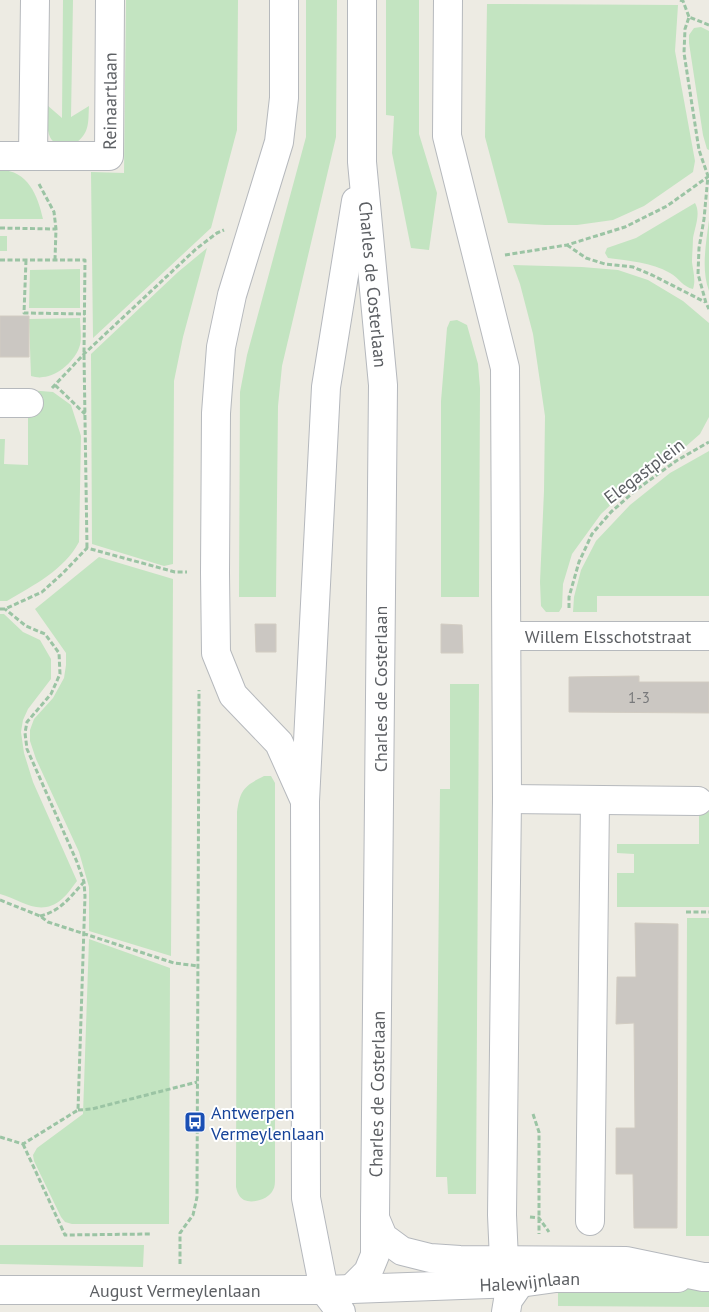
<svg xmlns="http://www.w3.org/2000/svg" width="709" height="1312" viewBox="0 0 709 1312" font-family="'PT Sans',sans-serif">
<style>
.green{fill:#c3e4c1}
.building{fill:#cbc7c2;stroke:#d2ccc2}
.lines{fill:none;stroke-linecap:round;stroke-linejoin:round}
.minor-casing{stroke:#b6b9bd;stroke-width:30}
.secondary-casing{stroke:#b5b8bd;stroke-width:30}
.path{stroke:#9bc4a4;stroke-width:3;stroke-dasharray:5 2.5;stroke-linecap:butt}
.minor{stroke:#fff;stroke-width:28}
.secondary{stroke:#fff;stroke-width:28}
.labels{text-anchor:middle;dominant-baseline:central;stroke-width:4;stroke-linejoin:round;paint-order:stroke}
.number-label{font-size:15px;fill:#78797b}
.street-label{font-size:18px;fill:#5c5f63;stroke:#fff}
.transit-label{font-size:18px;fill:#164399;stroke:#fff;text-anchor:start}
</style>
<rect width="100%" height="100%" fill="#edebe3"/>
<!-- green -->
<path class="green" d="M63 0H73L71 117 89 106C88 123 90 132 76 143 70 143 61 144 56 143 45 139 47 115 47 105L62 118Z
M126 0H238L237 130 211 228 93 338 91 172 124 173Z
M306 0H337L336 137 282 366 278 406 276 597H239L240 392 247 355 306 137Z
M386 0H419V134L437 193 429 250 411 248 392 153 394 116 386 115Z
M487 4 678 5 675 51 695 161 693 172 644 206 613 220 577 225H545L508 223 485 137Z
M701 27 709 31V150L707 149 703 135 689 43V35L694 28Z
M0 170C28 170 38 196 43 219H0Z
M695 203C701 213 695 227 693 238 693 246 692 254 692 262 693 271 696 280 693 289 683 287 679 278 670 273 651 262 629 261 608 258L605 253 607 248 636 238Z
M709 220V291C701 270 706 243 709 220Z
M0 236H7V251H0Z
M207 248 183 337 174 381 173 564 164 566 92 544 91 354 178 272Z
M513 265 582 267 618 270 648 280 683 301 709 323V417L700 434 676 455 636 481 601 514 572 554 563 584 562 607 559 612H546L541 606 540 582 544 491 545 416 533 334 520 284Z
M80 269V308H29L30 270Z
M80 318C80 326 82 337 80 345 76 360 58 376 43 377 39 378 35 377 31 376L29 319Z
M457 320 467 325 478 364 480 388 479 597H441V401L447 328 450 321Z
M28 390 53 392 71 405 81 436 79 542C64 570 34 585 7 601H0V439H5L4 464 28 465Z
M709 451V596H597V612H573L574 597 581 570 596 541 630 505 670 473Z
M99 557 173 579 171 956 89 931V887L79 852 36 759 30 741V730L34 719 53 698 64 678 66 665V653L35 609Z
M0 614H4L23 632 40 640 51 659V679L28 709 23 720 21 732 24 753 33 782 77 881C72 887 68 894 62 899 40 918 22 900 0 894Z
M450 684H479L476 1194H448L447 1177H436L440 789H450Z
M264 776H271L275 783V1178C275 1182 275 1187 273 1190 269 1199 253 1204 244 1200 239 1197 237 1192 236 1187L237 812C240 790 244 786 264 776Z
M699 812H709V907H617V873H634V854L617 853V844H699Z
M687 918H709V1236H686Z
M89 939 170 968 169 1224H72L65 1222 61 1217 34 1161 33 1155 37 1148 83 1114Z
M0 1245H144L143 1267 0 1264Z
M558 1284 709 1285V1307L558 1306Z"/>
<!-- building -->
<path class="building" d="M0 316H29V357H0Z
M255 624H276V652H256Z
M441 624 462 625 463 653H441Z
M639 676V682H709V713L569 712V677Z
M635 923 678 924 677 1228H634L633 1174H616V1128H635L634 1023 616 1024 617 977H636Z"/>
<g class="lines">
<!-- minor casing -->
<g class="minor-casing">
<g id="minor">
<path d="M284 0V98L279 142 232 295 221 347 216 413 215 573 216 653 233 695 279 743 305 801"/>
<path d="M448 0 447 136 505 368 507 799 502 1215 504 1260"/>
<path id="s1" d="M0 156H109L110 0"/>
<path d="M33 156 35 0"/>
<path d="M0 403H29"/>
<path id="s2" d="M507 636H709"/>
<path d="M507 799 698 801"/>
<path d="M590 1221 595 800"/>
<path d="M351 1289 368 1272 375 1255V1218"/>
<path id="s3" d="M0 1290H324L520 1283 556 1278H678"/>
<path d="M506 1312 508 1300 520 1283"/>
</g>
</g>
<!-- secondary casing -->
<g class="secondary-casing">
<g id="secondary">
<path id="s4" d="M362 0V162L383 385 375 1218 383 1237 402 1251 430 1258 460 1260 626 1261 703 1277H709"/>
<path d="M341 1312 337 1307 324 1290 306 1198 305 801 326 387 356 201"/>
</g>
</g>
<!-- path -->
<path class="path" d="M680 0 683 1 689 17
M709 25 689 17 685 29 684 53 699 150 708 176 704 219 699 248 698 274 706 303 709 309
M39 184 54 212 56 229 55 260
M0 228 56 229
M567 245 586 258 605 264 633 267 652 275 705 302
M505 255 567 245 625 227 667 206 709 176
M0 260H85L84 354 87 548
M26 260 24 313 85 314
M55 385 85 414
M52 388 84 354 196 249 217 233 224 230
M569 608V597L579 562 592 534 611 512 636 490 676 461 709 442
M0 609H5L42 592 63 573 87 548 175 572H187
M0 900 40 916 48 922 174 963 198 966
M686 912H709
M40 916C61 911 70 897 84 882
M78 1110 92 1109 197 1082
M533 1114 539 1132V1234
M0 1137 23 1144 78 1110 85 896 84 882 77 862 27 749 25 733 27 722 51 694 60 674 59 653 45 634 26 626 5 609
M23 1144 65 1235 152 1234
M530 1217 539 1218 549 1232
M180 1264V1233L193 1215 197 1197 199 690"/>
<!-- minor -->
<use href="#minor" class="minor"/>
<!-- secondary -->
<use href="#secondary" class="secondary"/>
</g>
<!-- icons -->
<defs>
<g id="bus-square" transform="scale(1.125)"><rect x="-9" y="-9" width="18" height="18" rx="4" fill="#1a4fb4" stroke="#fff"/><path d="M-5-6H5V4H4V6H2V4H-2V6H-4V4H-5ZM-3.5-4V0h7V-4ZM-3.5 1.2v1.5H-2V1.2ZM2 1.2v1.5H3.5V1.2Z" fill="#fff"/></g>
</defs>
<g fill-rule="evenodd">
<use href="#bus-square" x="195" y="1122"/>
</g>
<g class="labels">
<!-- number labels -->
<g class="number-label">
<text x="639" y="697">1-3</text>
</g>
<!-- street labels -->
<g class="street-label">
<text stroke="none"><textPath href="#s1" startOffset="164">Reinaartlaan</textPath></text>
<text stroke="none"><textPath href="#s4" startOffset="285">Charles de Costerlaan</textPath></text>
<text transform="translate(644 471) rotate(-37)">Elegastplein</text>
<text stroke="none"><textPath href="#s2" startOffset="101">Willem Elsschotstraat</textPath></text>
<text transform="translate(380 689) rotate(-90)">Charles de Costerlaan</text>
<text transform="translate(377 1094) rotate(-89)">Charles de Costerlaan</text>
<text stroke="none"><textPath href="#s3" startOffset="530">Halewijnlaan</textPath></text>
<text stroke="none"><textPath href="#s3" startOffset="175">August Vermeylenlaan</textPath></text>
</g>
<!-- transit labels -->
<g class="transit-label">
<text x="211" y="1112">Antwerpen<tspan x="211" dy="21">Vermeylenlaan</tspan></text>
</g>
</g>
</svg>
